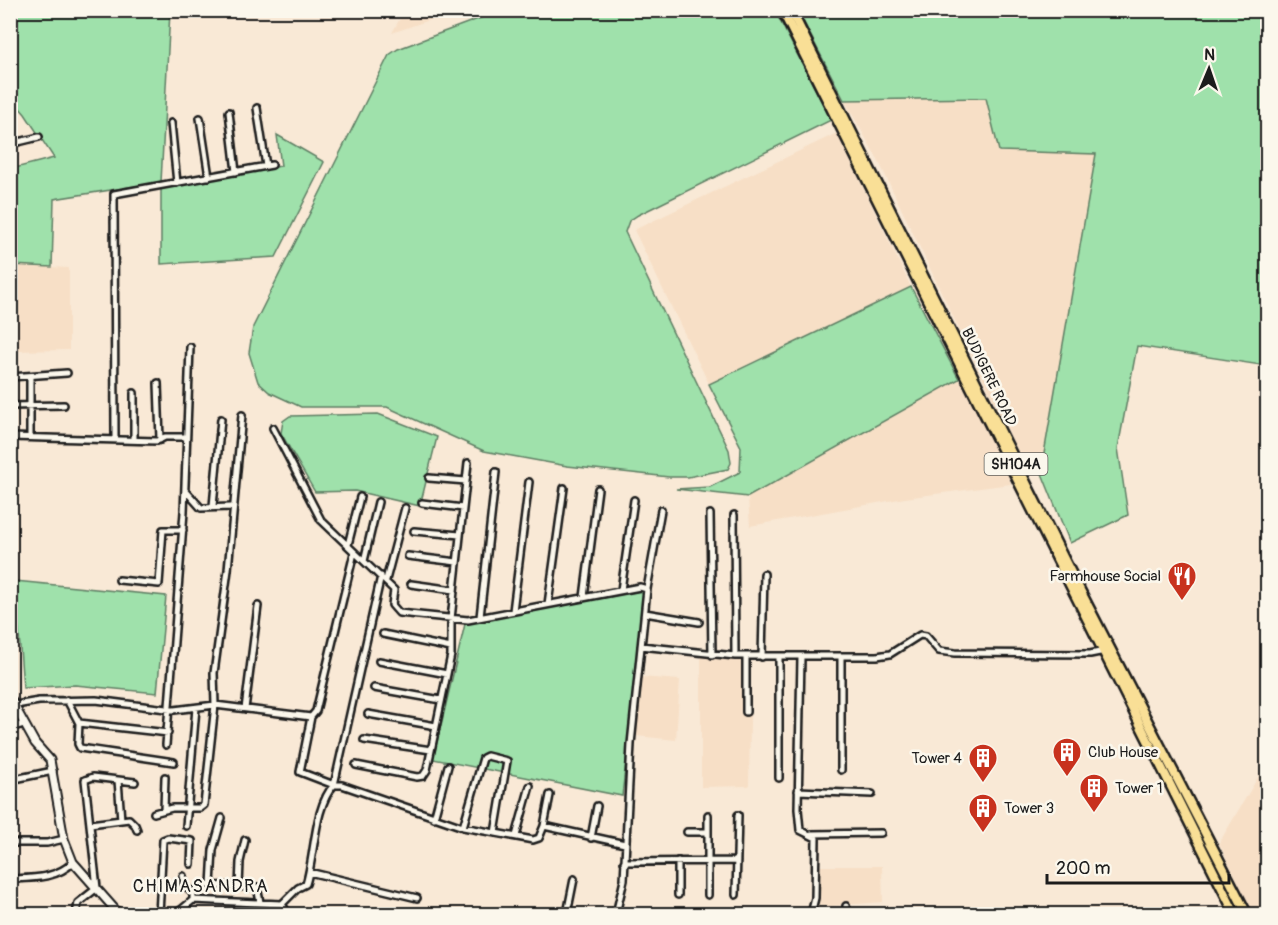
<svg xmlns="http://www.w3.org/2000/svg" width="1278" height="925" viewBox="0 0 1278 925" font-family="Pangolin,sans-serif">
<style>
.built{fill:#f7dfc6}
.green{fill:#9fe1ab;stroke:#5e7e64;stroke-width:1.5}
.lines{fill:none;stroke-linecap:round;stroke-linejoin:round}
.street-casing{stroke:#1c1c1c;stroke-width:10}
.secondary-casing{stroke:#1c1c1c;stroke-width:11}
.primary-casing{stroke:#1c1c1c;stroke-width:13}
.street{stroke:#fbf7ec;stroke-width:5}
.secondary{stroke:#fbf7ec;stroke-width:7}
.primary{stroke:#f9df96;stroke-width:8}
.labels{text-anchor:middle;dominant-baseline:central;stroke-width:5;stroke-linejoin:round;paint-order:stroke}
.shield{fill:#fbf7ec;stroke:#5f5e5a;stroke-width:1.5}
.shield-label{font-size:14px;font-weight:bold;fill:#1c1c1c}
.street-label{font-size:15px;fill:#1c1c1c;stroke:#fbf7ec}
.poi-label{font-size:15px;fill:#1c1c1c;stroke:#fbf7ec;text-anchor:start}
.quarter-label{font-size:18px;letter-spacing:1.5px;fill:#1c1c1c;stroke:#fbf7ec}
</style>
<rect width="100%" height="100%" fill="#f9e9d6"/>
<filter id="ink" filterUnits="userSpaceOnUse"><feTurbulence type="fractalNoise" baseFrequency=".0167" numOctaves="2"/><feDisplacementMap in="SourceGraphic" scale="12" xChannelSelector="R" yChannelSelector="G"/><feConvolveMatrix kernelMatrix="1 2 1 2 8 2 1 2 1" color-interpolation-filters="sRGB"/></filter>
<g filter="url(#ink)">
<!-- built -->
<path class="built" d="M404 11V10L455 11 392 33Z
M987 98 1000 151 1096 154 1041 471 1030 477 877 158 844 100Z
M837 133 911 287 709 384 634 230Z
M11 265 69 268V350L11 351Z
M959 379 1000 451 1011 484 905 498 750 526 748 497Z
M701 657 751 659 749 786 701 787Z
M641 677 680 680 676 740 636 736Z
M1267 762V903L1262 914H1253L1219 843Z
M819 866H882L883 902 818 907Z"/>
<!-- green -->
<path class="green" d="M502 10 775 11 831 120 638 215 629 221 625 232 729 450 731 463 728 469 688 477H669L567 466 484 451 387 407H301L269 392 258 382 249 353 253 327 389 55 398 49Z
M11 11H170L161 182 54 199 52 267 11 265V169L54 158 25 114 11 98Z
M798 11H1267V366L1137 346 1118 448 1128 515 1070 543 1041 471 1096 154 999 151 986 98 844 100Z
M277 135 324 162 276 257 161 264V189L281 166Z
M911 287 959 379 748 497 676 489 710 487 740 472 741 447 709 384Z
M378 414 437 437 420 506 355 491 315 492 281 433 283 421 290 416Z
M15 581 166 596 157 693 75 685 23 688Z
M645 590 622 796 433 759 465 624Z"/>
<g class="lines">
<!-- street casing -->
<g class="street-casing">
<path id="street" d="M257 108 266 166
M229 112 236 172
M200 118 209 177
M171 123 177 183
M10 129 14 143
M10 144 39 137
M30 376V437
M10 377 67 373
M158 383 160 440
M10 406 64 405
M273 428 321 520 394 590 392 605 399 613 468 620 640 587 647 589 631 744 624 880 616 914
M10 437 157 441 165 437H186
M115 438 114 194 272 165
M134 439V393
M429 478 466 481
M185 490 201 508 231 507
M422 503 463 508
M213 506 221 419
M710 514 712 655
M734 515 735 656
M414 531 460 535
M348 545 360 497
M408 556 457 562
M364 561 378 502
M119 580 159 584 163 530H183
M386 580 405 508
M411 584 454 590
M647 589 661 510
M621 590 634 500
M584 597 598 489
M548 604 564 488
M513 611 529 482
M645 613 699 622
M480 617 496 472
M383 634 451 648
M641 646 735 656H877L890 654 920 635 926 636 939 651 955 653 1090 654 1105 651
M762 657 764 574
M779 657V778
M801 657 798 809 800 830 816 838 815 898 811 914
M841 657V770
M379 661 447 674
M374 688 441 700
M67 700 79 723 78 744 80 748 174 762
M10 706 39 701 96 700 174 710 215 705 311 717 316 711 354 553
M245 709 258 606
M746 712V656
M368 714 436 726
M311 717 300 772 334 785 381 576
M79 723 168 733
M10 728 24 724
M364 740 431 750
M166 745 184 512 190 347
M356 765 417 777 423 776 427 770 451 655V619L468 463
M10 780 53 771
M118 780 121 820
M798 791 872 794
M164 810 165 777
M154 813 172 808H200L204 805 215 705 214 673 228 570 242 415
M708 815V895
M434 818 448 766
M90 824 129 819 135 825 137 830
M186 826 196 708
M544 826 550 795
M463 827 483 758 487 756 507 761 495 833
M687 832H708
M811 834 881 833
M516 836 530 786
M591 838 597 806
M10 843H47L64 839
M678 861V895
M624 862 737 861
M309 872 417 898
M183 876 184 884 193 894
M10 879C32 878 57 879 73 862
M211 885 213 850 222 818
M239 887 240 862 245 840
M736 895 738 815
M193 900V894L201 885 257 887 260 902
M282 904 298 888 306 884C315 856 314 806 334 785H342L463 827 533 840 539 838 544 826 625 844
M282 904 288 914
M76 914 78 903 97 888 85 780 93 777 135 782
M159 914 163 840 168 838 192 841 191 864
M176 914 193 900 282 904
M567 914 574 879
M846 914V906"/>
</g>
<!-- secondary casing -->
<g class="secondary-casing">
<path id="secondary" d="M10 698 35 743 50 760 64 839 73 862 119 914"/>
</g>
<!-- primary casing -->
<g class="primary-casing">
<path id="primary" d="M782 10 1235 914
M791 10 1066 563 1247 914"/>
</g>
<!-- street -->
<use href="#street" class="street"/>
<!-- secondary -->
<use href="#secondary" class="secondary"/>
<!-- primary -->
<use href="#primary" class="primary"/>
</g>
</g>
<!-- icons -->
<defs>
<g id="restaurant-pin" transform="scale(1.5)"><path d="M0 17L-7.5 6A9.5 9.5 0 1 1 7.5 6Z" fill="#c8321e" stroke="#fbf7ec"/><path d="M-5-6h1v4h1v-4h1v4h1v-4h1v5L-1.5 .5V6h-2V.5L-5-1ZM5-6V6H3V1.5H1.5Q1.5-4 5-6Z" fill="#fff"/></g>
<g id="building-pin" transform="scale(1.5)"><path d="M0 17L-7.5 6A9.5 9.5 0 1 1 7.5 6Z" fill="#c8321e" stroke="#fbf7ec"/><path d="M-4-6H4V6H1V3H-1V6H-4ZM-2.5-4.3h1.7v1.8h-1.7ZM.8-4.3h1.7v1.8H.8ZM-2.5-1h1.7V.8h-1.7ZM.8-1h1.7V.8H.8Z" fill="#fff"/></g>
</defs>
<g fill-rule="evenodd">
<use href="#restaurant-pin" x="1182" y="576"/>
<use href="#building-pin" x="1067" y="752"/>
<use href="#building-pin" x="983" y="758"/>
<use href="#building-pin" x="1094" y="788"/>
<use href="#building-pin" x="983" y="808"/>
</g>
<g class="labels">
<!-- shield labels -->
<rect class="shield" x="984.5" y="453" width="63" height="22" rx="4.5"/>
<g class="shield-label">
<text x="1016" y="464">SH104A</text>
</g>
<!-- street labels -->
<g class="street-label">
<text transform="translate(989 377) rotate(64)">BUDIGERE ROAD</text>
</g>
<!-- poi labels -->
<g class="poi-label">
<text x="1161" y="576" text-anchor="end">Farmhouse Social</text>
<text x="1088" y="752">Club House</text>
<text x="962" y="758" text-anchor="end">Tower 4</text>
<text x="1115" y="788">Tower 1</text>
<text x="1004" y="808">Tower 3</text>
</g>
<!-- quarter labels -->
<g class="quarter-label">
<text x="201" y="886">CHIMASANDRA</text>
</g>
</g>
<!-- margin -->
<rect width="1278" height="925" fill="none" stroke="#fbf7ec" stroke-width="36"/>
<rect x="18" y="18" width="1242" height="889" fill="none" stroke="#1c1c1c" stroke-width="2" filter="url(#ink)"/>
<!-- north arrow -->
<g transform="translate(1209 69) rotate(2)" stroke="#fbf7ec" stroke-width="4.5" paint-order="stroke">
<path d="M0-4.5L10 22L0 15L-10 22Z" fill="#1c1c1c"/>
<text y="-9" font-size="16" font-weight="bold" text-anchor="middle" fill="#1c1c1c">N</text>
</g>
<!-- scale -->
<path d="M1047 874v9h182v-9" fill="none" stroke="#1c1c1c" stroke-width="3"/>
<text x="1056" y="874" font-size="18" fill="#1c1c1c" stroke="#fbf7ec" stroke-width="4.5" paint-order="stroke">200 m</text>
</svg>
